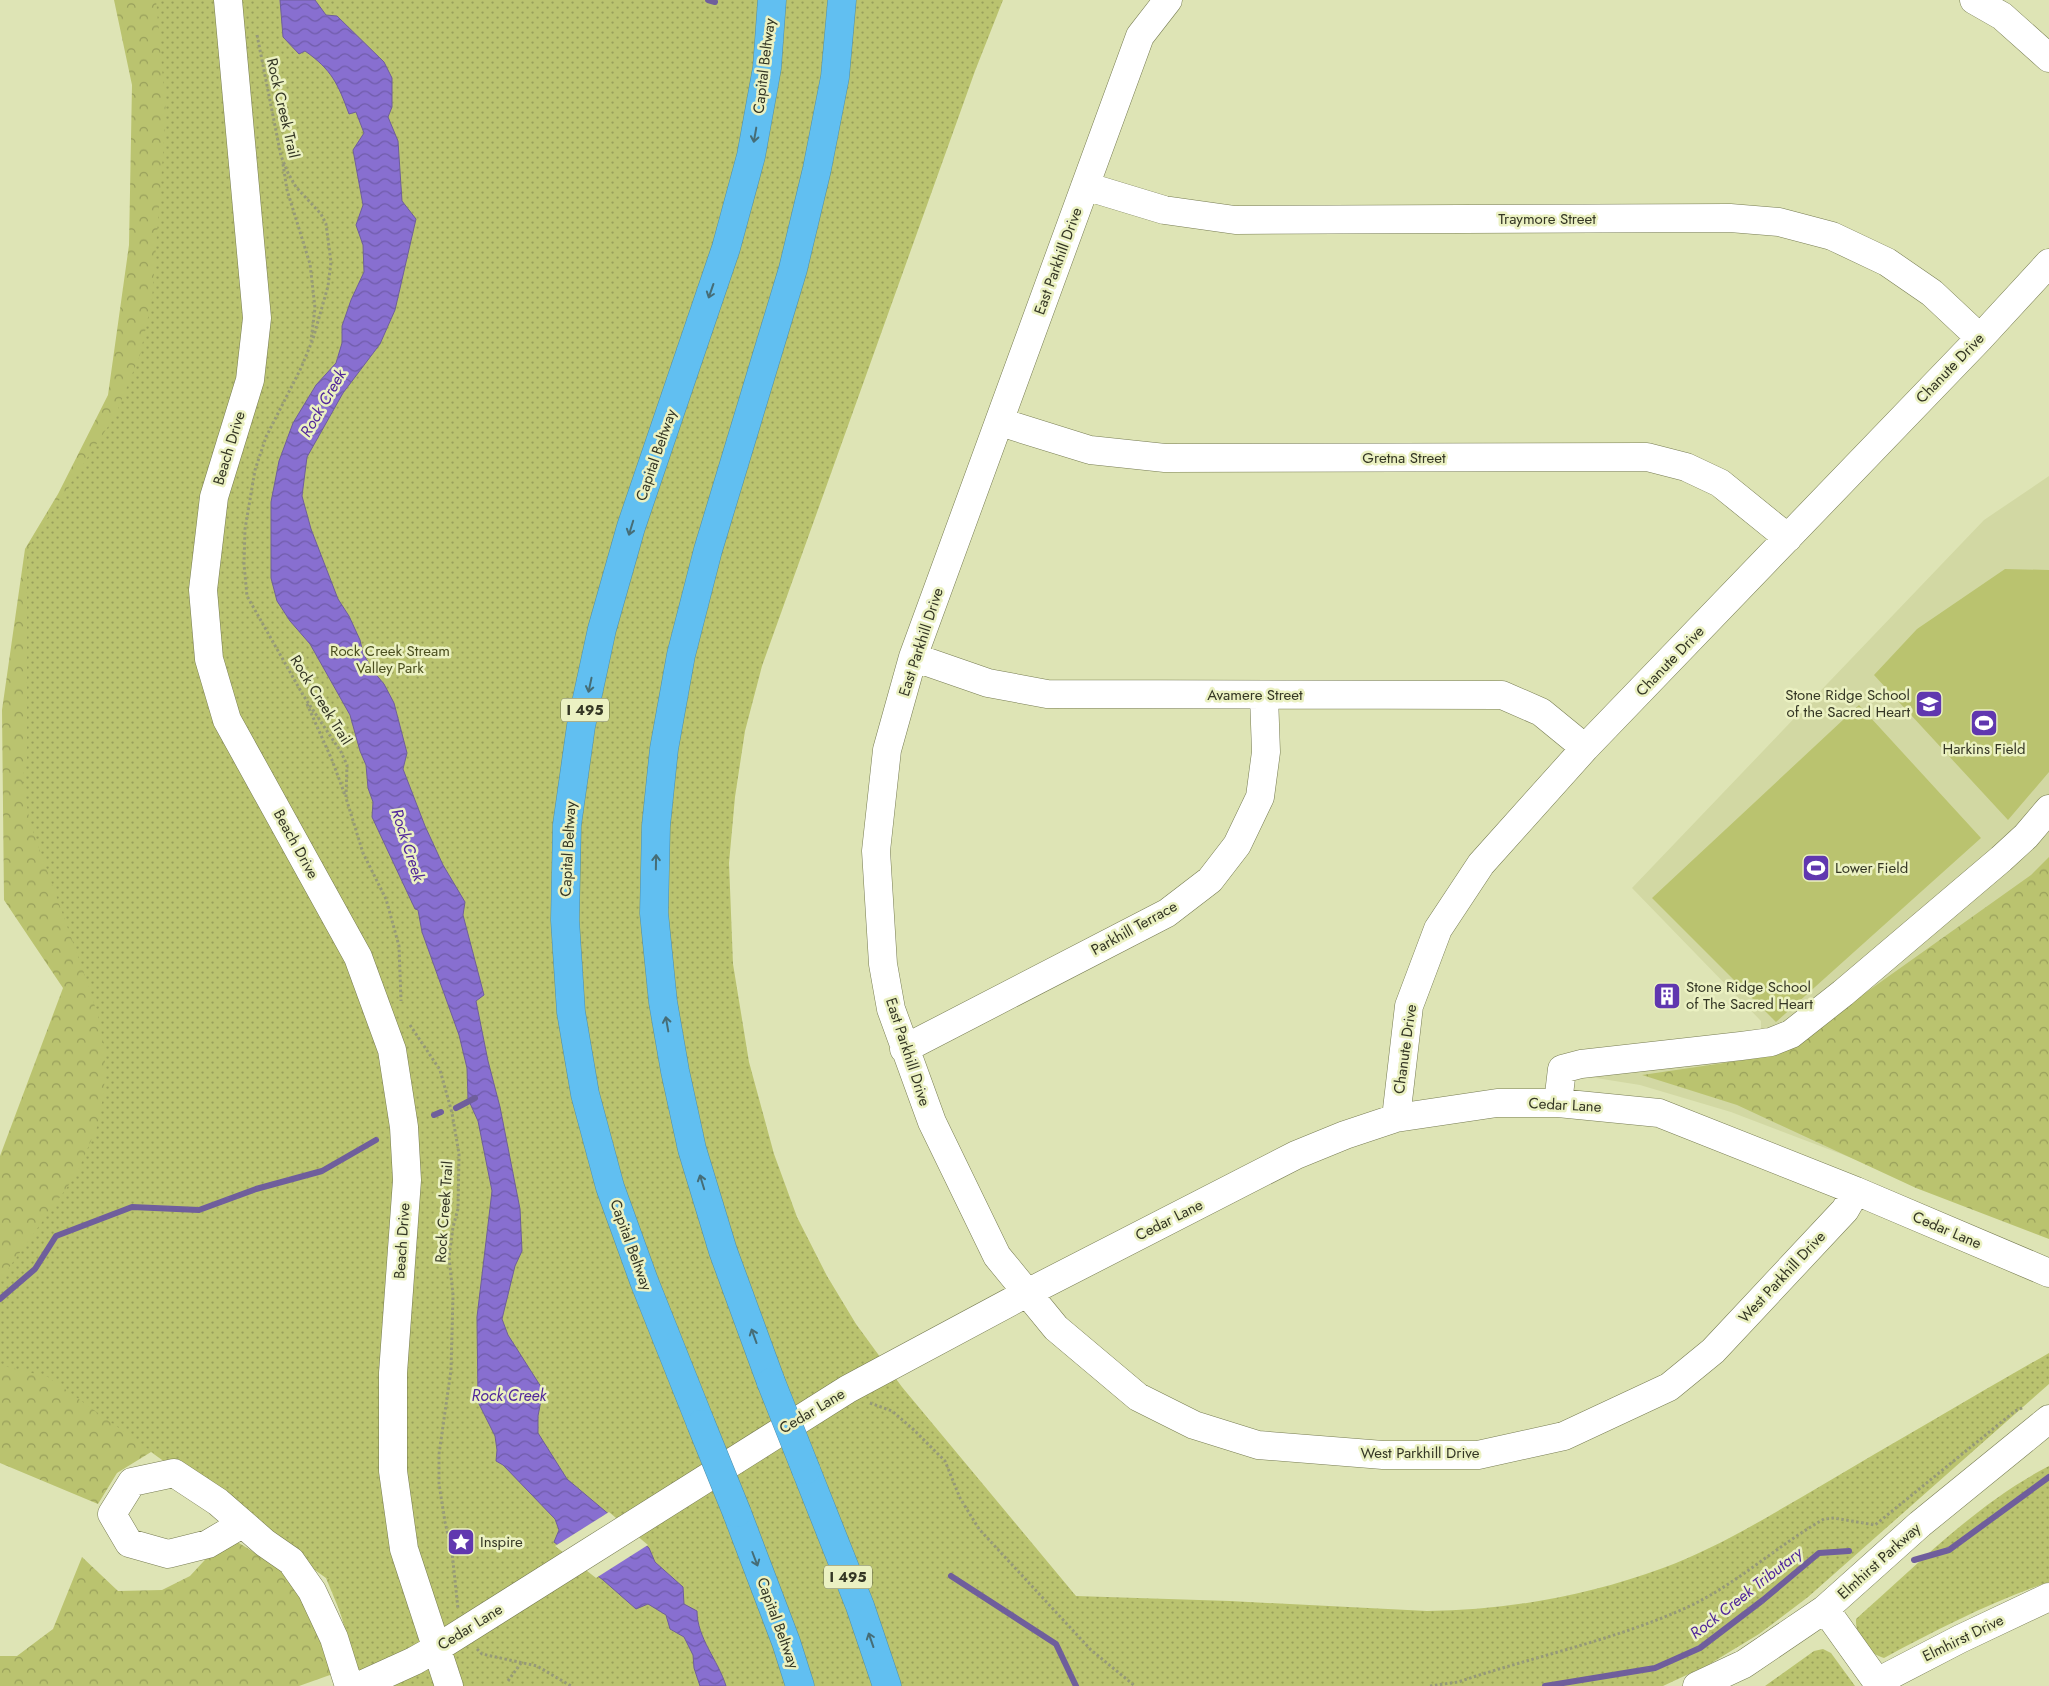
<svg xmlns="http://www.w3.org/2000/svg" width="2049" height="1686" viewBox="0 0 2049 1686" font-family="Jost,sans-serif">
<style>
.built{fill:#d2d8a3}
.grass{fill:#bac36f}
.forest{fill:url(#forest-crowns)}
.park{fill:url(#park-dots)}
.water{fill:url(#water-waves);stroke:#6f5e9c}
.pier{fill:#dee4b5}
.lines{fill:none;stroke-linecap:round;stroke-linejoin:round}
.stream{stroke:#6f5e9c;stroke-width:6}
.minor-casing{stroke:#777c52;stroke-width:29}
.highway-casing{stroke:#518fa9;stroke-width:29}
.path{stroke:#969a78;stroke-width:3;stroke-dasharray:2.5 2.5;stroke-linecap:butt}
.minor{stroke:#fff;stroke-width:28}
.highway{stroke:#61bff1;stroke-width:28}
.highway-bridge-casing{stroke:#518fa9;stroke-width:29;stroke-linecap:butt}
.highway-bridge{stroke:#61bff1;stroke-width:28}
.oneway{stroke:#466d76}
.labels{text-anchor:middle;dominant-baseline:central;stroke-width:5;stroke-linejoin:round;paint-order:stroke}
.shield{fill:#ebf1c2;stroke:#6b6e53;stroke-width:1}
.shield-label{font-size:14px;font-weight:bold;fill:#343624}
.street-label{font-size:15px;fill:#343624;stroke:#ebf1c2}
.park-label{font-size:15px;fill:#4c5020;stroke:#ebf1c2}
.poi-label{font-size:15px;fill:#343624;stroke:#ebf1c2;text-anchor:start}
.water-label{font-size:16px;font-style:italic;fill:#51279b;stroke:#ebf1c2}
</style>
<defs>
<pattern id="forest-crowns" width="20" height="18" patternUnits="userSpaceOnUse" patternTransform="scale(1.25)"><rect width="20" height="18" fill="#bac36f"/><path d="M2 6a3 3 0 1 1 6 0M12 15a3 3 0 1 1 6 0" fill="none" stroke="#989f5b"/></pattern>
<pattern id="park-dots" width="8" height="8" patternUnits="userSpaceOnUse" patternTransform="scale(1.25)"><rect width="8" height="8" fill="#bac36f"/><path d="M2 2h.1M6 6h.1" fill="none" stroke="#989f5b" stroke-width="1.8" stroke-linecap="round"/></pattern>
<pattern id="water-waves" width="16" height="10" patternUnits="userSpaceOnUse" patternTransform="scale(1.25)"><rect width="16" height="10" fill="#886fd0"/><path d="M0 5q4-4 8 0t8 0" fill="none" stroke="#705ca9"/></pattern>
</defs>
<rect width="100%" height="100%" fill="#dee4b5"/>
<!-- built -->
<path class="built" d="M2049 476V1233L1731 1112 1640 1085 1571 1074 1761 1030V1021L1632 888 1984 520Z"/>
<!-- grass -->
<path class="grass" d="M2005 569 2049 570V772L2008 820 1874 675 1917 629Z
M1859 705 1981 838 1776 1022 1652 898Z"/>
<!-- forest -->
<path class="forest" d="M114 0H214L257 1340 345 1624 326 1578 151 1452 117 1473 98 1504 0 1463V1156L63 988 4 900 2 710 25 549 58 494 108 395 129 245 132 85Z
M2049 857V1239L1916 1188 1737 1105 1642 1075 1778 1055 2031 875Z
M234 1540 280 1568 310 1599 344 1670 299 1686H0V1656H17L53 1629 82 1557 118 1591 162 1590 190 1576 215 1549Z"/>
<!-- park -->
<path class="park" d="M156 0H1003L975 71 762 666 745 731 735 797 729 863 733 964 749 1062 774 1154 797 1217 827 1276 856 1324 902 1387 1076 1596 1230 1601 1427 1611C1508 1610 1587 1596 1663 1568 1720 1547 1772 1514 1824 1484 1899 1440 1974 1396 2049 1353V1384L1808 1597 1759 1634 1708 1665 1663 1686H363L330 1580 48 1377 0 1365V1280L76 1175 97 1127 104 1093 105 1058 100 1023 90 990 30 823 22 779 27 761V549L115 416 140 355 152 299 166 114Z
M2049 1466V1582C1991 1602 1938 1629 1884 1658 1868 1654 1855 1636 1856 1619 1916 1566 1977 1503 2049 1466Z
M1823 1649 1831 1653 1855 1686H1765L1814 1651Z"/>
<!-- water -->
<path class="water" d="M280 0H315L326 15 337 16 384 62 392 78V107L388 117 398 141 402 201 416 219 395 310 380 344 343 393 307 457 302 496 311 529 338 599 349 616 360 640 363 653 373 671 384 684 394 703 407 753 403 769 425 826 443 865 465 902 463 915 484 995 476 1001 488 1061 500 1107 520 1209 522 1251 515 1266 502 1319 508 1335 543 1390 538 1416V1433L567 1479 649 1548 655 1562 683 1587 684 1604 697 1611C697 1638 718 1660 726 1686H700L694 1668 693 1655 684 1637 670 1629 666 1615 648 1604 636 1609 603 1580 554 1542 559 1530 555 1519 503 1465 496 1461 497 1450 495 1436 478 1402 477 1317 492 1191 478 1121 468 1099 467 1068 459 1035 422 932 418 910 415 909 372 817 373 802 368 788 366 765 360 751 350 715 310 644 290 621 277 601 271 578V502L279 461 293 423 316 385 336 363 342 343V326L351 300 364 272 363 245 356 225 363 205 353 150 364 133 356 112 349 114C338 84 332 70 305 51L299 54 283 37Z"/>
<!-- pier -->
<path class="pier" d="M609 1512 648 1545 596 1578 555 1546Z"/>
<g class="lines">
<!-- stream -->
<path class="stream" d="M708 0 715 2
M456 1108 475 1098
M434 1115 441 1112
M0 1299 35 1269 56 1236 132 1207 199 1210 256 1189 322 1171 376 1140
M1914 1560 1949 1550 2049 1477
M951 1576 1056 1644 1076 1686
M1545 1686 1655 1668 1700 1648 1763 1600 1819 1553 1849 1551"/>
<!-- minor casing -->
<g class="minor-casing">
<path id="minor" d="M228 0 257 318 250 380 214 497 203 590 209 659 227 720 358 957 392 1050 404 1127 407 1180 393 1373V1471L404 1549 449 1686
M1168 0 1140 36 913 657 887 750 876 851 883 964 891 1009 932 1122 997 1256 1056 1328 1138 1397 1194 1425 1258 1445 1383 1455H1478L1564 1436 1669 1387 1713 1351 1845 1210 1856 1191
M1974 0 2002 16 2049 58
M1085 186 1164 210 1235 220 1730 218 1779 222 1832 236 1887 262 1932 293 1980 338
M1000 422 1090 450 1165 458 1647 457 1686 467 1720 483 1788 538
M913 657 988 683 1047 694 1502 695 1541 712 1585 748
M904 1049 1167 913 1210 880 1237 845 1260 797 1266 752 1264 696
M1558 1103 1562 1069 1581 1064 1741 1046 1771 1042 1791 1034 1843 993 2001 859 2026 836 2049 809
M1396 1118 1409 1006 1438 929 1481 864 1585 748 1980 338 2049 263
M242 1524 208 1544 168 1554 129 1543 112 1514 132 1482 174 1473 218 1502 265 1543 291 1561 312 1591 334 1638 349 1686
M1825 1609 1880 1686
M1877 1682 1960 1639 2049 1597
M359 1686 414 1661 437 1648 848 1389 1027 1293 1296 1155 1345 1135 1396 1118 1497 1103H1558L1659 1113 1856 1191 2049 1273
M1697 1686 1744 1664 1825 1609 1920 1524 2049 1419"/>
</g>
<!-- highway casing -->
<g class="highway-casing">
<path id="highway" d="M771 1382 723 1251 692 1149 675 1071 663 1002 654 913 656 826 664 749 681 655 708 550 793 269 817 169 835 77 842 0
M701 1424 644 1281 610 1187 585 1094 571 1012 565 920 567 825 581 726 602 629 631 527 726 248 751 156 767 68 772 0
M806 1470 860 1606 887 1686
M737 1513 786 1642 800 1686"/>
</g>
<!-- path -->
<path class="path" d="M257 35 281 156 288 173 296 187 321 214 326 224 331 262 328 286 313 339 301 368 266 437 255 470 245 529 244 564 247 596 303 695 341 752 347 765 346 798 363 853 386 899 399 946 401 1001
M283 164 287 190 310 264 315 308 311 341
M307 704 332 760 345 795
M410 1025 440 1070 452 1113 459 1154 458 1209 453 1227 449 1257 453 1295 451 1370 439 1454V1484L445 1522 452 1552 458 1609
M870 1403 892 1411 914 1430 945 1461 960 1498 979 1529 1091 1650 1135 1686
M477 1649 482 1654 537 1666 571 1686
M508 1681 521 1663
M1430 1686 1458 1682C1535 1656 1616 1640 1690 1606 1738 1583 1778 1545 1824 1519L1834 1518 1875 1525 2015 1411 2024 1407"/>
<!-- minor -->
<use href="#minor" class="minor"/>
<!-- highway -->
<use href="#highway" class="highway"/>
<!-- highway-bridge casing -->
<g class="highway-bridge-casing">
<path id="highway-bridge" d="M771 1382 806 1470
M701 1424 737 1513"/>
</g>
<!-- highway-bridge -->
<use href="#highway-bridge" class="highway-bridge"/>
</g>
<!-- one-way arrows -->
<defs><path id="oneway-shaft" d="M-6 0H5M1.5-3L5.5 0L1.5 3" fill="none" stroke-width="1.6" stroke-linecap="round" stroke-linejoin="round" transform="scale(1.25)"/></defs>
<g class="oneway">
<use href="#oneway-shaft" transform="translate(755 135) rotate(100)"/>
<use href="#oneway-shaft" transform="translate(711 291) rotate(109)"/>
<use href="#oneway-shaft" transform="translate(631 528) rotate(107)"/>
<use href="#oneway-shaft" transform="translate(590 685) rotate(102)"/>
<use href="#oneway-shaft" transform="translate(656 862) rotate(-89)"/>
<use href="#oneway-shaft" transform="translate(667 1024) rotate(-100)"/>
<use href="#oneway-shaft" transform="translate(702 1182) rotate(-107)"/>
<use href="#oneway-shaft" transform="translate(754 1336) rotate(-110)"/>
<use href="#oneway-shaft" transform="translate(755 1559) rotate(69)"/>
<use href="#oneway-shaft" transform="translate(871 1640) rotate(-109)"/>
</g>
<!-- icons -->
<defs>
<g id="school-square" transform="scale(1.4375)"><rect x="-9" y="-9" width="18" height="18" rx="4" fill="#6037af" stroke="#ebf1c2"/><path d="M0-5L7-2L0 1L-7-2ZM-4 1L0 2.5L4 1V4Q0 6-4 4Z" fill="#fff"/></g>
<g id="stadium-square" transform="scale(1.4375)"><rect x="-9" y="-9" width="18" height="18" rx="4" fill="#6037af" stroke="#ebf1c2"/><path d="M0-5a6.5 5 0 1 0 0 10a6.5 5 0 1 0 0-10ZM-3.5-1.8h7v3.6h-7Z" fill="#fff"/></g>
<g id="building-square" transform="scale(1.4375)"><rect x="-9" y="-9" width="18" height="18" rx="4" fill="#6037af" stroke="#ebf1c2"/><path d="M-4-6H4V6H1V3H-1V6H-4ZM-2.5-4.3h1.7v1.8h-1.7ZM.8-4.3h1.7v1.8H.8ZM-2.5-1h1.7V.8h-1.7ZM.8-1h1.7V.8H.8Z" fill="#fff"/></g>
<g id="sight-square" transform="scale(1.4375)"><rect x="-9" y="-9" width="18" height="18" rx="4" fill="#6037af" stroke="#ebf1c2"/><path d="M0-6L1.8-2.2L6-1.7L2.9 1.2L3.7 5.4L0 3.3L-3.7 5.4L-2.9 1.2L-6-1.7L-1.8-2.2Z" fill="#fff"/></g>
</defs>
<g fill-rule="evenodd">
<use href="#school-square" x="1929" y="704"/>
<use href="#stadium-square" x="1984" y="723"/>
<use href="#stadium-square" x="1816" y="868"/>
<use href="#building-square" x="1667" y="996"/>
<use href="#sight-square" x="461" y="1542"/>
</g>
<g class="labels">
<!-- shield labels -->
<g class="shield">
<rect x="561" y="698.5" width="48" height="23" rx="4"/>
<rect x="824" y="1565.5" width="48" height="23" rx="4"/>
</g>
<g class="shield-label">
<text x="585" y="710">I 495</text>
<text x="848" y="1577">I 495</text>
</g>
<!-- street labels -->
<g class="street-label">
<text transform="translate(764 66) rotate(-83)">Capital Beltway</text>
<text transform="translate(283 108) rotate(77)">Rock Creek Trail</text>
<text x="1547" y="219">Traymore Street</text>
<text transform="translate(1058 261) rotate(-70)">East Parkhill Drive</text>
<text transform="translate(1950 368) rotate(-46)">Chanute Drive</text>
<text transform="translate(229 448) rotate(-73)">Beach Drive</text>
<text transform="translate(656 455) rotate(-71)">Capital Beltway</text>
<text x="1404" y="458">Gretna Street</text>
<text transform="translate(921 642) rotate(-72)">East Parkhill Drive</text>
<text transform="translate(1670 661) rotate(-46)">Chanute Drive</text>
<text x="1255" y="695">Avamere Street</text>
<text transform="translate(321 700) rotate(58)">Rock Creek Trail</text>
<text transform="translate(296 844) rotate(61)">Beach Drive</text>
<text transform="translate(568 849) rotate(-87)">Capital Beltway</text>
<text transform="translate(1134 928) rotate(-29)">Parkhill Terrace</text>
<text transform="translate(1405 1049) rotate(-82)">Chanute Drive</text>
<text transform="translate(908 1052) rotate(72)">East Parkhill Drive</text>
<text transform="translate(1565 1105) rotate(3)">Cedar Lane</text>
<text transform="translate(444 1212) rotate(-86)">Rock Creek Trail</text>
<text transform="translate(1169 1220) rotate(-27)">Cedar Lane</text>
<text transform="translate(1947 1230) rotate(23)">Cedar Lane</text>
<text transform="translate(402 1241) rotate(-86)">Beach Drive</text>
<text transform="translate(631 1245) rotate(70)">Capital Beltway</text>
<text transform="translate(1782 1277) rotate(-47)">West Parkhill Drive</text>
<text transform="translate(812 1411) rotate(-31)">Cedar Lane</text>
<text x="1420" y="1453">West Parkhill Drive</text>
<text transform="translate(1879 1561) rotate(-42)">Elmhirst Parkway</text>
<text transform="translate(778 1623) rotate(70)">Capital Beltway</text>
<text transform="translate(470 1627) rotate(-32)">Cedar Lane</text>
<text transform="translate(1963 1638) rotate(-26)">Elmhirst Drive</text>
</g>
<!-- park labels -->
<g class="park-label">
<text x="390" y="651">Rock Creek Stream<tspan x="390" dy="17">Valley Park</tspan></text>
</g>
<!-- poi labels -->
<g class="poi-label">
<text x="1910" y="695" text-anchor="end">Stone Ridge School<tspan x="1910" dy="17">of the Sacred Heart</tspan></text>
<text x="1984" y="749" text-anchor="middle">Harkins Field</text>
<text x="1835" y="868">Lower Field</text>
<text x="1686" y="987">Stone Ridge School<tspan x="1686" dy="17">of The Sacred Heart</tspan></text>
<text x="480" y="1542">Inspire</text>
</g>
<!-- water labels -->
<g class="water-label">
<text transform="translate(323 403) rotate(-60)">Rock Creek</text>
<text transform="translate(408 845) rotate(72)">Rock Creek</text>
<text x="509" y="1395">Rock Creek</text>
<text transform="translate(1746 1593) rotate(-38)">Rock Creek Tributary</text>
</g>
</g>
</svg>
